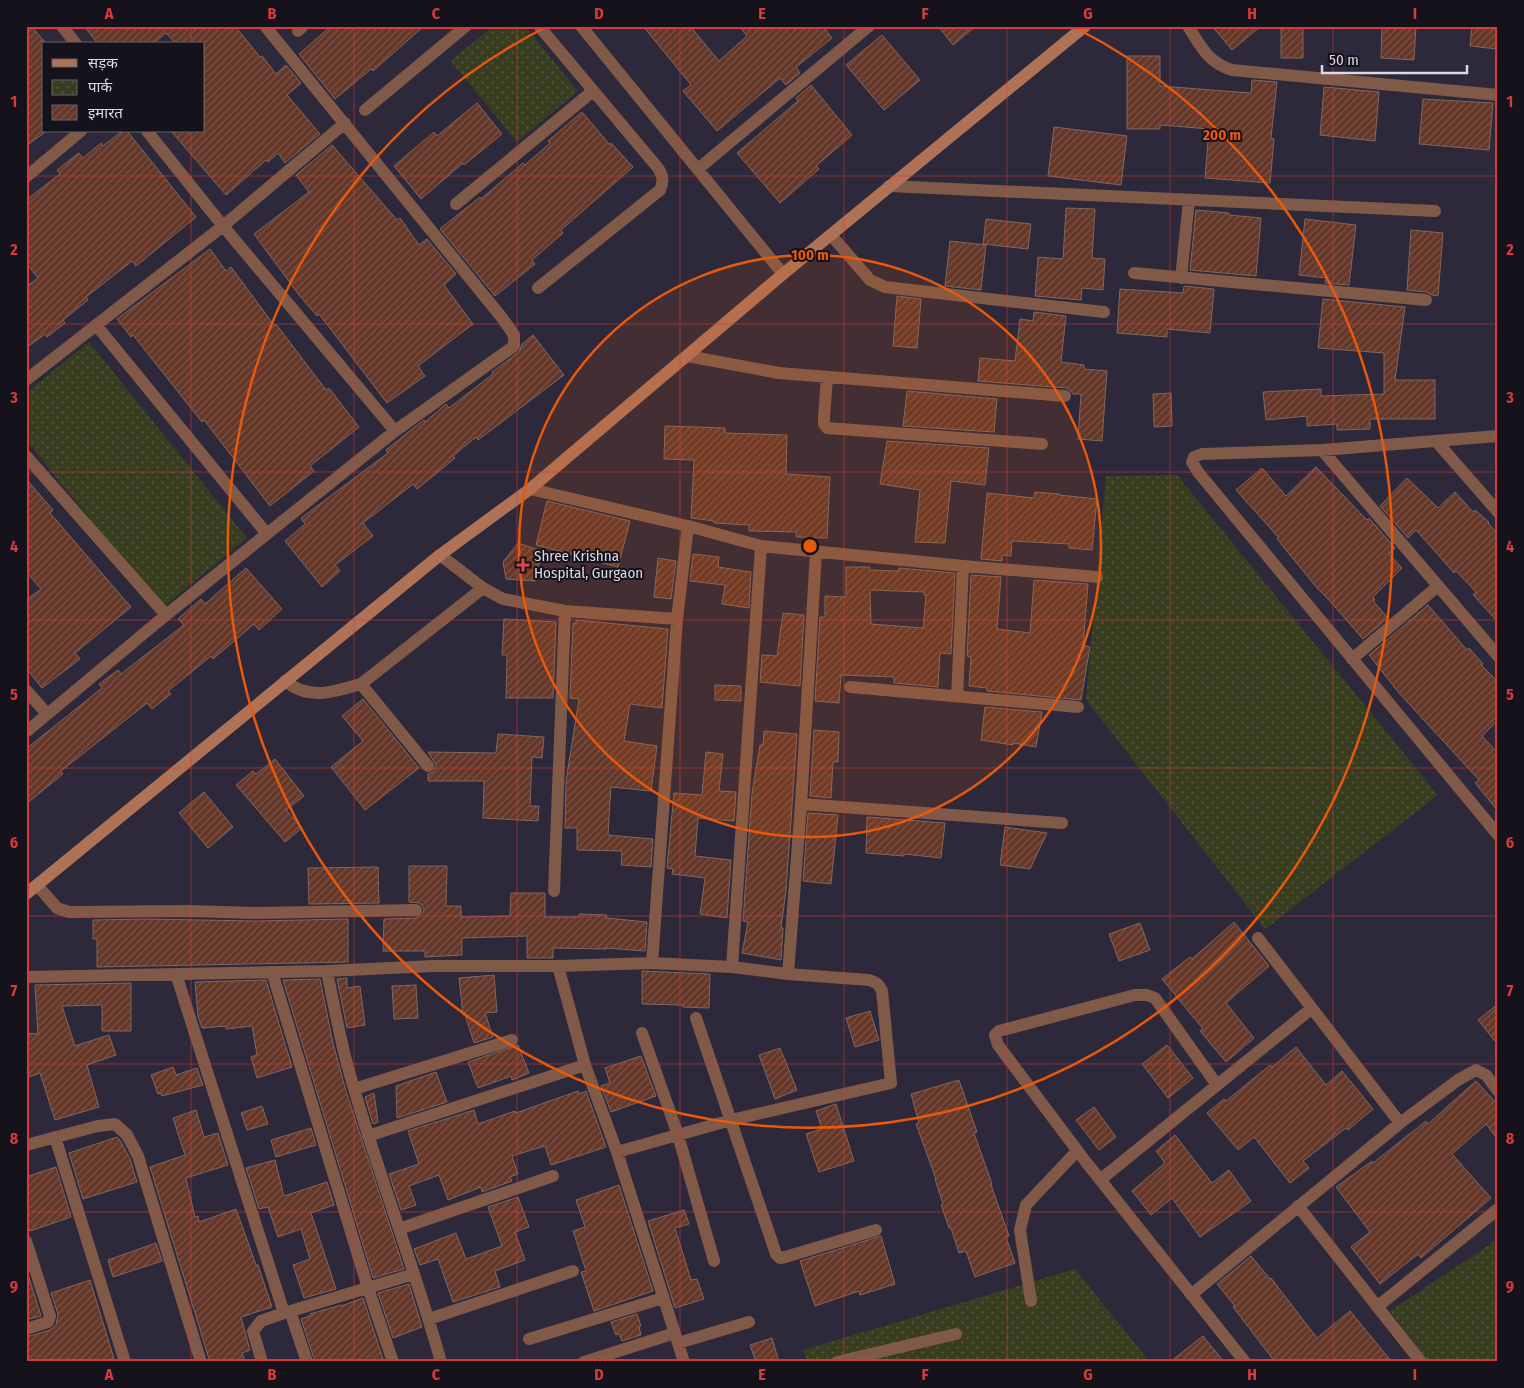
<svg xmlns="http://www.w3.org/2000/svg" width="1524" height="1388" viewBox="0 0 1524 1388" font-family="'Fira Sans Condensed','Noto Sans Devanagari',sans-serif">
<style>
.park{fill:url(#park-dots)}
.building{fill:url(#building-hatch);stroke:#80675f;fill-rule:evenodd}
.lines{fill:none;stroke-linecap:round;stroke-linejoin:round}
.street{stroke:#805949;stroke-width:12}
.secondary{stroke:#b07257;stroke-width:12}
.grid{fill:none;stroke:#d73a3b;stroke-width:1;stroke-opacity:0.55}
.ring{fill:none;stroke:#e8590c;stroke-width:2.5}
.health-dot{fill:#e0444e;stroke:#15121b;stroke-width:2}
.labels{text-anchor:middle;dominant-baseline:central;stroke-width:4;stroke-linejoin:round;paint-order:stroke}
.poi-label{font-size:15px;fill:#dddae7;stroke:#15121b;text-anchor:start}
.centre{fill:#e8590c;stroke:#15121b;stroke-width:2.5}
.ring-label{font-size:15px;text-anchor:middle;font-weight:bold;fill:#e8590c;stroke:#15121b;stroke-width:4;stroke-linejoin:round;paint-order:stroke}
.neatline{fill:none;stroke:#d73a3b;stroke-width:2}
.grid-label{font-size:16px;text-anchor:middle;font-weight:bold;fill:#d73a3b}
</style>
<defs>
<pattern id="park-dots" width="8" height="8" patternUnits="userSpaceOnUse" patternTransform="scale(1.25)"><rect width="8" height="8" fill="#393d20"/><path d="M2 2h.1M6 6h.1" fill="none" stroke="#555840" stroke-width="1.8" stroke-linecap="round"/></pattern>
<pattern id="building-hatch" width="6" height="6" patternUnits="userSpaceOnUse" patternTransform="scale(1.25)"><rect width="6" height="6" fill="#643728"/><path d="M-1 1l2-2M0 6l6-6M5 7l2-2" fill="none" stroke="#7a5347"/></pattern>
</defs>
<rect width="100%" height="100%" fill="#2d283a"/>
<!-- park -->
<path class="park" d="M493 26H525L578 91 517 142 451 61Z
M89 342 247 538 162 608 26 440V393Z
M1177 475 1438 795 1265 929 1086 700 1106 476Z
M1498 1239V1359L1494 1362H1428L1390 1311Z
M1075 1269 1150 1362H808L803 1350Z"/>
<!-- building -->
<path class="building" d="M26 26H31L44 41V133L26 146Z
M84 26H235L260 57 262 56 276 74 286 65 301 83 287 95 320 134 285 163 278 153 268 162 266 160 226 195 171 131H204V44H176L166 33 153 44H98Z
M331 26H424L373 71 371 69 335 99 299 54Z
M643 26H690L719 61 747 36 739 26H823L832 38 796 67 800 73 786 85 780 78 717 131 683 91 691 85Z
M938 26H976L953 45Z
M1212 26H1261L1232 50Z
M1281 26H1303V58H1281Z
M1382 26H1416L1414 60 1381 58Z
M1472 26H1498L1497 49 1470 46Z
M882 35 920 80 884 110 846 65Z
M1127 56H1160V86L1251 93 1252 80 1277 82 1271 138 1274 139 1270 183 1205 178 1209 129 1160 125V129H1127Z
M811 85 852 135 816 166 819 169 780 203 737 153 798 101 796 98Z
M1324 87 1379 92 1375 141 1320 135Z
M1423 99 1493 103 1489 150 1419 144Z
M477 103 502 134 464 165 463 163 421 199 394 166 434 132 437 136Z
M582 112 610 145 611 143 633 167 561 230 563 233 532 260 535 264 495 296 440 229 480 197 481 199 523 163 525 165 550 143 548 141Z
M1054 127 1127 136 1121 185 1048 176Z
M122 131H127L196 217 136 266 132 261 86 297 88 300 63 320 65 323 47 337 45 334 26 348V287L38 278 26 263V200L60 174 57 170 79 153 83 158 101 143 103 146Z
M332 145 397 220 400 218 419 245 427 239 456 274 444 285 473 324 418 366 425 376 387 403 319 314 317 316 299 295 254 234 309 192 296 175Z
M1066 208 1095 209 1092 258 1105 259 1103 290 1082 288 1081 300 1035 296 1038 257 1063 259Z
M1196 210 1229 213V215L1261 218 1256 276 1190 270Z
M986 219 1031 224 1028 249 983 244Z
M1305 219 1356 225 1349 285 1325 283 1326 278 1299 275Z
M1411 230 1443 233 1438 296 1432 295 1427 292 1407 290Z
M950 241 986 245 981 290 945 286Z
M210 249 226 271 231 267 274 325 276 324 326 390 329 388 359 427 310 466 314 471 270 506 204 420 202 422 133 335 131 337 117 319Z
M1184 286 1214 289 1210 333 1167 329V337L1117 333 1120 289 1183 293Z
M897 296 921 299 917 348 893 346Z
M1323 299 1405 307 1395 380H1435V419H1370V429L1337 430V424L1307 426V416L1266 420 1263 392 1321 389V396L1384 394V353L1318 348Z
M1034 312 1066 316 1061 362 1084 365V369L1107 371 1102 441 1078 439 1081 394H1073L1070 390 1066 388 978 381 980 358 1015 361 1020 319 1033 321Z
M533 335 564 375 478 440 476 437 453 456 455 458 417 489 413 484 363 523 373 536 335 565 340 571 322 587 285 541 305 524 301 518 388 453 386 450 411 430 424 420 425 422 446 404 449 408 493 374 492 372 519 352 522 344Z
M907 391 997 399 994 432 903 426Z
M1171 393 1172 426 1154 427 1153 394Z
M665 426 725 428V433L787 435 786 474 830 477 827 538 796 537 797 532 749 531V525L714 523V521L691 518 694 460 664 459Z
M887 441 989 448 985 485 951 481 945 543 915 542 920 490 880 484Z
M1316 467 1367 520 1369 518 1395 548 1389 554 1402 568 1373 597 1375 600 1373 601 1388 618 1363 639 1328 599 1317 588 1277 539 1279 538 1236 490 1262 468 1286 496Z
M1407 478 1438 508 1455 492 1473 512 1475 510 1489 522 1488 523 1498 535V622L1473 595 1476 592 1456 571 1454 573 1416 530 1408 538 1380 506Z
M26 479 53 510 50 513 131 607 75 653 80 659 42 688 26 668V600L41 589 26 572Z
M1035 492 1059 494V495L1097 499 1092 550 1069 548V544L1012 541 1011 556 1002 555V561L981 559 987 493 1034 498Z
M547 501 630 521 618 567 536 545Z
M518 543 542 551 535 581 506 579 503 562Z
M693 554 719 557 718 567 751 572 749 608 722 604 725 585 690 581Z
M658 558 676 561 671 599 654 597Z
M846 567H870V570L898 571 899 568 955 573 951 654 940 653 938 687 894 683V677L841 675 839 703 815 701 820 617H825V596L846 597ZM870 590 924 592V595H926L923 628 871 624Z
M246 568 282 609 259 630 254 624 213 659 211 656 168 691 171 694 152 709 147 703 61 771 63 774 26 804V749L102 688 99 684 118 670 121 674 184 625 178 619 201 599 205 604Z
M971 575 1001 577 997 629 1030 633 1034 580 1088 584 1083 645 1090 647 1081 700 987 691V688L969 686 971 657 967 656Z
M1428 605 1467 650 1469 648 1483 664 1481 665 1498 682V720L1482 736 1498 753V811L1475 783 1479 780 1399 693 1369 655Z
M783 613 804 615 800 686 760 682 762 655 777 656Z
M504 619 556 622 553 698H506L507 655H502Z
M576 620 668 629 662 708 630 704 624 741 657 746 651 791 611 787 610 800 608 835 653 839 651 867 621 865 622 851 577 850V828H565L566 781 579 699 570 698 573 623H576Z
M715 685 741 686V701L715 700Z
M363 699 419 768 365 810 331 767 363 741 342 716Z
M985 707 1042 712 1036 747 1013 743V745L981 740Z
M814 730 839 732 838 762H833L831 798 810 796Z
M764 731 797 734 786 891 781 928H783L781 960 742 953 748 922 743 921 752 793 760 745H763Z
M498 734 544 737 542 758 532 757 530 806H539L538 821 483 818 484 781H428V774L433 772 436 765 428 752 496 753Z
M706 752 723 754 719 791 736 792 734 821 698 818 695 856 731 860 727 918 700 914 705 878 672 874 673 869 667 868 674 793 702 795Z
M275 759 304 796 286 810 302 828 285 842 236 785 253 771 256 774Z
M204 792 233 827 208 848 179 813Z
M808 813 838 815 831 884 803 881Z
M867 817 945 823 941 858 904 854V856L866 853Z
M1005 827 1047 833 1030 869 1000 865Z
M409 866H447L446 906H461V917L510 916 511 893H545V917H579V914L607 915 606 918 647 922 645 951 606 948V949L553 948V958H527V936L462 938V955L425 957V951H383L384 919 416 918 423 913 424 909 420 903 409 902Z
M378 867 379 903 309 904 308 868Z
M146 919 256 921 348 919V962L97 967V939H93V920Z
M1234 922 1269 966 1226 1003 1254 1038 1226 1062 1200 1031 1203 1029 1162 979 1190 957 1192 959Z
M1140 923 1150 950 1119 961 1109 934Z
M642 971 710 974 709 1008 683 1007V1005L642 1004Z
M494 975 497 1012 485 1013 493 1037 474 1043 465 1015H463L459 978Z
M347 978V988L360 986 365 1025 347 1028 337 979Z
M320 979 333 1043 346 1091 404 1269 373 1278 283 980Z
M266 980 292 1067 257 1078 251 1057 257 1055 252 1026 226 1029V1026L202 1028 198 1016 195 982Z
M131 983V1031H102V1005L62 1006 75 1046 109 1035 116 1055 87 1065 99 1107 55 1120 40 1073 29 1077 26 1067V1033L38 1034 35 985Z
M416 985 418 1018 394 1019 392 986Z
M1498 1004V1045L1478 1020Z
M870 1011 879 1040 855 1047 846 1018Z
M518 1045 529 1073 512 1080 511 1076 478 1088 468 1062Z
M1167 1045 1193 1078 1168 1098 1142 1064Z
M1296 1047 1326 1085 1342 1071 1373 1109 1348 1130 1346 1128 1303 1161 1309 1168 1290 1183 1254 1137 1238 1150 1207 1113 1224 1099 1226 1101 1270 1065 1272 1067Z
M780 1048 797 1090 775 1099 759 1055Z
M641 1056 656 1096 611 1112 601 1086 610 1083 605 1068Z
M173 1067 176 1075 197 1068 203 1085 162 1096 161 1093 158 1094 151 1075Z
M436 1072 447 1102 397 1118 396 1086Z
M959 1080 977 1132 974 1133 992 1184 991 1185 1009 1236 1006 1237 1015 1263 975 1277 966 1251 959 1253 951 1228H949L941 1205 943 1204 935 1179H936L916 1124 919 1123 911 1094Z
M1476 1081 1498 1105V1140L1486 1124 1452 1154 1491 1198 1421 1258 1418 1254 1380 1284 1351 1247 1370 1232 1336 1187 1372 1161 1373 1163 1426 1121 1428 1124Z
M578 1091 579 1094 586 1091 606 1147 551 1165 545 1146 512 1156 518 1174 510 1177 512 1181 482 1192 481 1187 448 1200 439 1175 409 1186 416 1205 401 1210 389 1174 419 1164 408 1131 474 1110 478 1124 515 1111 516 1113Z
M374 1093 378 1122 373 1124 365 1097Z
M836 1104 854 1161 819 1172 806 1134 822 1129 816 1111Z
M262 1106 268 1124 247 1130 241 1113Z
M1094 1107 1116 1137 1099 1150 1076 1120Z
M196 1110 204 1137 218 1133 228 1165 186 1178 195 1217 198 1216 199 1222 236 1209 256 1265H258L272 1307 241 1317 250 1350 242 1353 245 1362H210L150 1167 185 1155 173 1118Z
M311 1128 316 1145 276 1157 271 1140Z
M1175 1135 1212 1183 1229 1170 1251 1201 1200 1237 1172 1198 1151 1215 1132 1191 1165 1163 1156 1151Z
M117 1137 120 1140 130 1159 137 1182 83 1199 69 1153Z
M275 1160 284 1196 327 1182 334 1205 311 1213 336 1289 304 1298 293 1265 310 1259 301 1229 278 1237 268 1207 259 1209 246 1168Z
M56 1167 71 1217 30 1231 26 1218V1177Z
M619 1185 653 1291 594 1311 581 1272 586 1271 573 1231 585 1227 576 1200Z
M518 1197 529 1227 515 1232 525 1260 495 1271 500 1287 453 1302 438 1259 420 1265 414 1249 456 1233 466 1259 502 1246 488 1207Z
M684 1210 689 1224 675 1228 691 1280 697 1279 704 1299 675 1308 648 1221Z
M881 1236 895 1284 860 1295 859 1291 815 1306 800 1261Z
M156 1243 162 1261 113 1277 108 1260Z
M1251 1256 1270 1279 1271 1278 1317 1338 1350 1311 1392 1362H1275L1233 1307 1235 1306 1217 1284Z
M26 1268 41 1316 26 1320Z
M90 1280 115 1362H26V1337L50 1330 56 1325 58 1314 51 1293Z
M409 1284 422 1327 393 1338 378 1293Z
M363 1298 384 1362H315L301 1319 310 1316V1314L341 1305V1306Z
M637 1314 641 1326 639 1327 641 1335 622 1341 619 1334 616 1335 611 1322Z
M1203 1336 1224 1362H1170Z
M772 1338 779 1362H756L750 1345Z"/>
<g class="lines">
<!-- street -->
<path class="street" d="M62 26 76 44
M581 26 783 274
M1188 26C1201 47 1208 62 1232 70L1498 95
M298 31 303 26
M365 110 466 26
M147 131 223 226 395 431
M698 169 869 26
M26 177 81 131
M889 186 1435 211
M456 204 593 91
M831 235 870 280 885 287 1104 312
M1134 273 1426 300
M1181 278 1189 200
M538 288 660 190C664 181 663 176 658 168L539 26
M96 325 267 534
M687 356 779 373 1065 396
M827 377 824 418V424L827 428 1042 444
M26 380 223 226 345 123
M1498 436 1322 450 1202 454 1194 457 1192 462 1198 472 1498 835
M1436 441 1498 512
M1322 450 1498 656
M26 456 166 615
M530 489 688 526 761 546 963 566 1097 577
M440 555 483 588 503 599 565 611 677 619
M1352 659 1438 586
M285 681C310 701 333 692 361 684L428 766
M361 684 483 588
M850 687 1078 707
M26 690 47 714
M957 696 963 566
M26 732 166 615 395 431 514 346V335L503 319 265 26
M801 804 1062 823
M37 885 57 908 69 912 189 911 256 913 416 910
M554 891 565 611
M1258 938 1400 1123
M652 963 677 619 688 526
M558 966 585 1065 617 1152 684 1362
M732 967 761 546
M327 971C333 1002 339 1033 347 1064 374 1164 413 1261 441 1362
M272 972 368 1288 393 1362
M176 974 284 1313 414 1274
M788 974 801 804 816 552
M26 977 327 971 433 966H558L652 963 732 967 788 974 869 980C876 982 879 984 882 991L891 1083 731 1120 617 1152
M696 1018 776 1254 780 1258 785 1257 876 1230
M642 1033 678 1135 714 1261
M1217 1085 1155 998 1147 995H1135L999 1031 995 1035 998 1045 1086 1162 1245 1362
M354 1089 512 1040
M368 1136 585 1065
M55 1137 125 1362
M26 1145 98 1126 115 1124 127 1135 138 1156 201 1362
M1100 1180 1311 1009
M1298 1206 1421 1362
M399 1229 553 1176
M26 1241 50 1316 48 1322 26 1329
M1191 1295 1400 1123 1458 1080 1476 1070 1486 1075 1498 1091
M1031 1301 1020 1230 1026 1205 1077 1151
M1377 1307 1498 1209
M290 1311 307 1362
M429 1319 573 1271
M529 1339 663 1298
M678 1343 749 1322
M262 1362 253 1331 261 1321 284 1313
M584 1362 675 1333
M837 1362 956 1334"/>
<!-- secondary -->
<path class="secondary" d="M26 894 440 555 530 489 783 274 1085 26"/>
</g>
<!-- grid -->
<path class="grid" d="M191 26V44M354 26V1362M517 26V1362M680 26V1362M844 26V1362M1007 26V1362M1170 26V1362M1333 26V1362M191 131V1362M26 176H1498M26 324H1498M26 472H1498M26 620H1498M26 768H1498M26 916H1498M26 1064H1498M26 1212H1498"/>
<!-- distance rings -->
<circle cx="810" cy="546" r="291" fill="#e8590c" fill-opacity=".12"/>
<g class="ring">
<circle cx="810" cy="546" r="291"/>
<path d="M1074 27A582 582 0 1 1 546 27"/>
</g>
<!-- markers -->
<path class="health-dot" d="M520.5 557.5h5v5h5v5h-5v5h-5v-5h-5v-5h5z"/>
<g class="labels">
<!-- poi labels -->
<g class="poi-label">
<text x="534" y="556">Shree Krishna<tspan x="534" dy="17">Hospital, Gurgaon</tspan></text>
</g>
</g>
<circle cx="810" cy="546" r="8" class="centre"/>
<g class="ring-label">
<text x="1222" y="140">200 m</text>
<text x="810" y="260">100 m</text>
</g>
<!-- border -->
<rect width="1524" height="1388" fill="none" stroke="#15121b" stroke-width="55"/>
<!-- legend -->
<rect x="42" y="42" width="162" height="90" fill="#15121b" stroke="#65626d"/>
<rect x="52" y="59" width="25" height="8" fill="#b07257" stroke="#65626d"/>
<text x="88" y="68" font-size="15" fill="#dddae7">सड़क</text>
<rect x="52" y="80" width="25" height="15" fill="url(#park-dots)" stroke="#65626d"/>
<text x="88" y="92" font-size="15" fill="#dddae7">पार्क</text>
<rect x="52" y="105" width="25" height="15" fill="url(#building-hatch)" stroke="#65626d"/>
<text x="88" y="118" font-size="15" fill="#dddae7">इमारत</text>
<!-- scale -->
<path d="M1322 65v8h145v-8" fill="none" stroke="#dddae7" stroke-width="2.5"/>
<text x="1329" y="65" font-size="15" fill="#dddae7" stroke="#15121b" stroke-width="4" paint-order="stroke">50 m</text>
<rect x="28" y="28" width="1468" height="1332" class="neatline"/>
<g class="grid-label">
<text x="109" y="19">A</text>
<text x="272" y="19">B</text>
<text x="436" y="19">C</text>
<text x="599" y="19">D</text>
<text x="762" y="19">E</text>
<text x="925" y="19">F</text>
<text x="1088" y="19">G</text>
<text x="1252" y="19">H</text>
<text x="1415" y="19">I</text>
<text x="14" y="107">1</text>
<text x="1510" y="107">1</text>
<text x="14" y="255">2</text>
<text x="1510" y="255">2</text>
<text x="14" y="403">3</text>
<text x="1510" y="403">3</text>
<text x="14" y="552">4</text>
<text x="1510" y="552">4</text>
<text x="14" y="700">5</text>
<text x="1510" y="700">5</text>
<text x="14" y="848">6</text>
<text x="1510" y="848">6</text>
<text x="14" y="996">7</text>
<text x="1510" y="996">7</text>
<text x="14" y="1144">8</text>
<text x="1510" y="1144">8</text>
<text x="14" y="1292">9</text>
<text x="1510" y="1292">9</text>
<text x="109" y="1380">A</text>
<text x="272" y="1380">B</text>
<text x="436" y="1380">C</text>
<text x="599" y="1380">D</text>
<text x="762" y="1380">E</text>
<text x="925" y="1380">F</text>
<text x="1088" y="1380">G</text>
<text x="1252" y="1380">H</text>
<text x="1415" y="1380">I</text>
</g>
</svg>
